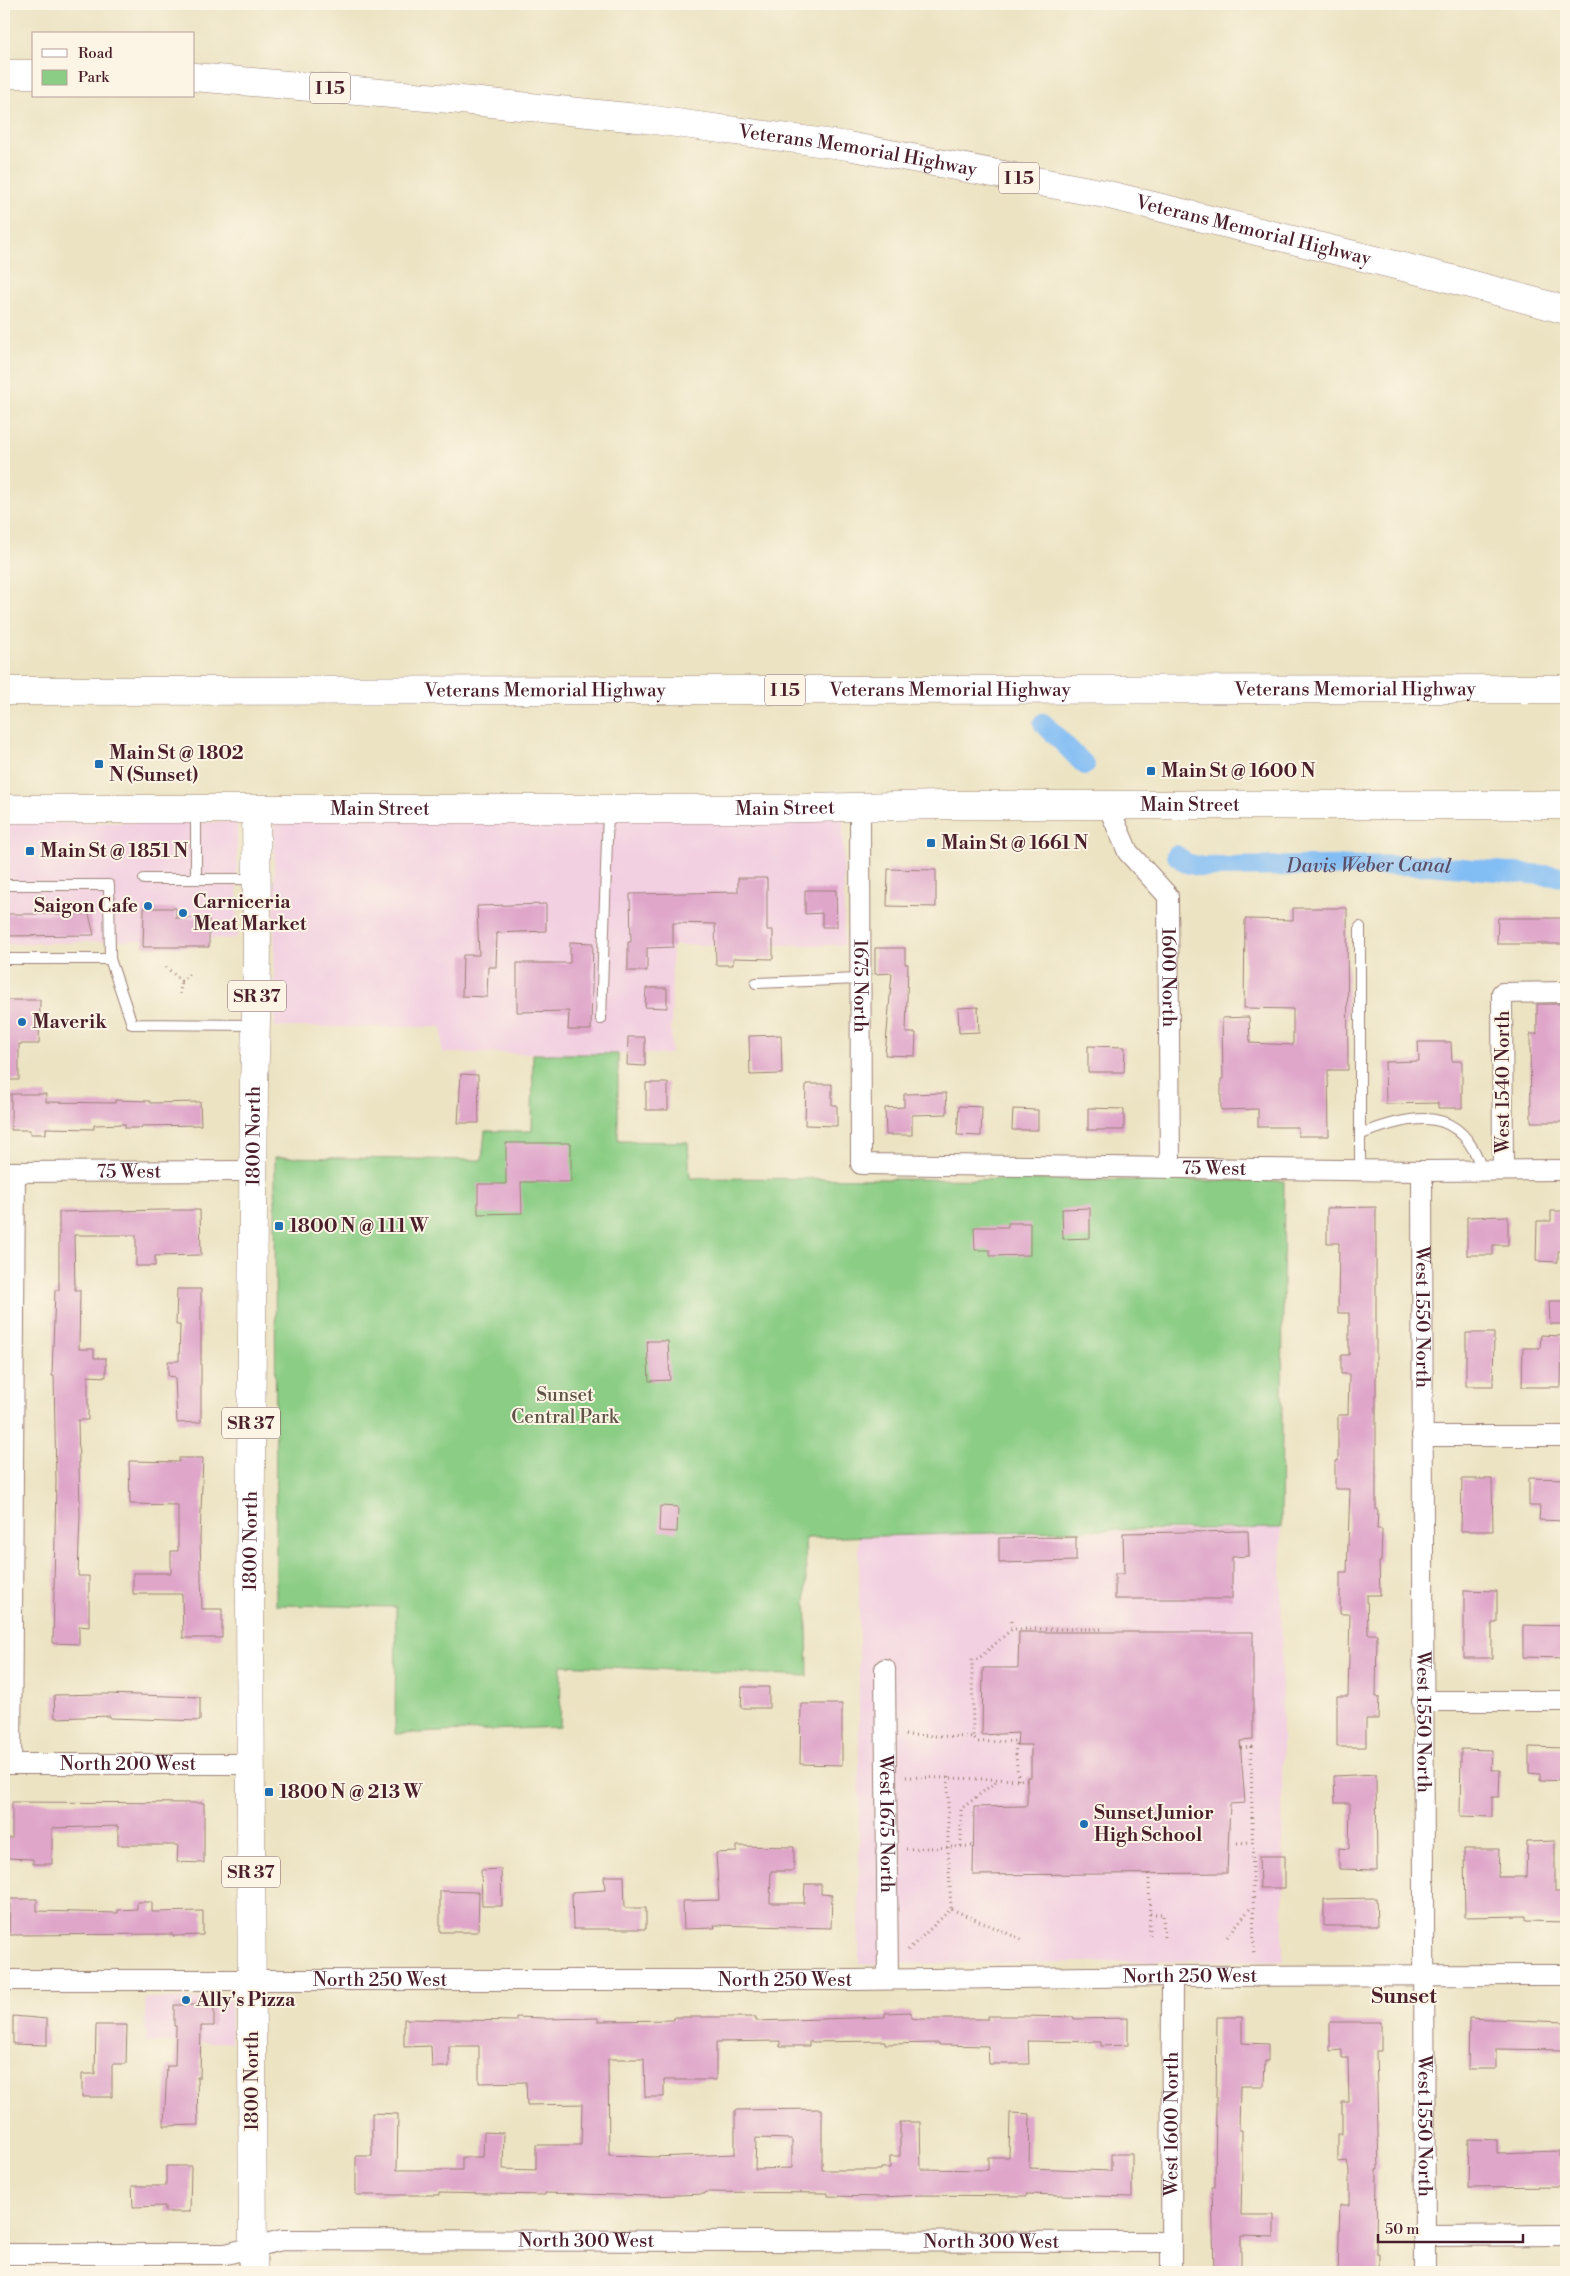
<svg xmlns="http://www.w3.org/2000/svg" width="1570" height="2276" viewBox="0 0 1570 2276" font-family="'Libre Bodoni',serif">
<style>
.built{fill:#f2cfe1}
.green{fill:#8bcd85;stroke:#6a7658}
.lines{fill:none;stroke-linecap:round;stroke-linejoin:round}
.canal{stroke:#82bdf4;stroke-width:20}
.building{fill:#dfa6ca;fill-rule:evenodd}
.lane-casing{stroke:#9b8177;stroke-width:12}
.street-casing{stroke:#9b8177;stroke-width:22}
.secondary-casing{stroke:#9b8177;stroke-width:29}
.primary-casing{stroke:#9b8177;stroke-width:29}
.highway-casing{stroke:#9b8177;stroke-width:29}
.path{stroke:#9b8177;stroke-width:3;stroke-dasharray:1 4;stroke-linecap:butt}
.lane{stroke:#fff;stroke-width:10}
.street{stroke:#fff;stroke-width:20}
.secondary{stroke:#fff;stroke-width:28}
.primary{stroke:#fff;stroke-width:28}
.highway{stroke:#fff;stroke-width:28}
.poi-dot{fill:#1f6fb2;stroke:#fcf5e5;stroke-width:2}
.labels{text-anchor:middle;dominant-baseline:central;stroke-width:4;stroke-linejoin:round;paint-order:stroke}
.shield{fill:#fcf5e5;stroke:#7f5f63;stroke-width:1}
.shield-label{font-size:18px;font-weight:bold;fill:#4a1f2b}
.street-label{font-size:19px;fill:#4a1f2b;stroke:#fcf5e5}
.poi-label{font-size:19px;font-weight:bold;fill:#4a1f2b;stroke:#fcf5e5;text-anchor:start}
.park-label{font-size:19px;fill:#5e5346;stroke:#fcf5e5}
.water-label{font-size:20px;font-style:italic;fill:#5b4e67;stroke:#fcf5e5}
.quarter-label{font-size:21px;font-weight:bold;fill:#4a1f2b;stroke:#fcf5e5}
</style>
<rect width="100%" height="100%" fill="#fcf5e5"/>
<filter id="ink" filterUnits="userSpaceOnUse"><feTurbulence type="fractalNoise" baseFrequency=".02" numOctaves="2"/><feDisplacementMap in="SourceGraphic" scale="10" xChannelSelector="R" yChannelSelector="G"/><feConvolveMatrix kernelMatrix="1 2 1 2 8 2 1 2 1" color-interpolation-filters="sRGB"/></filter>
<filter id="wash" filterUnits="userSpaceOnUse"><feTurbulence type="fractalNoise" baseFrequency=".0096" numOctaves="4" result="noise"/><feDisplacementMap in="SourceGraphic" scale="20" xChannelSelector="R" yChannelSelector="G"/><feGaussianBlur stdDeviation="1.12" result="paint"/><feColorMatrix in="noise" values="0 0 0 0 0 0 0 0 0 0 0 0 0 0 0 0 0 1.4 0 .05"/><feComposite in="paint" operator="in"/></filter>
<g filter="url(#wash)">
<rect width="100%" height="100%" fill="#ece3c3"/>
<!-- built -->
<path class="built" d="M274 817H843L844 945H672L671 1054 442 1053V1027H275Z
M237 822V938L4 944V823Z
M1281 1528 1283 1960 859 1964V1537Z
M145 1998 230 1999 231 2042 146 2043Z"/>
<!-- green -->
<path class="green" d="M533 1054H618V1141L688 1142 690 1178 1284 1181 1281 1528 1103 1530 805 1538 808 1676 561 1665 560 1727 395 1734 396 1607 276 1605 275 1157 482 1160 485 1131H532Z"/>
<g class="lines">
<!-- canal -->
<g class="canal">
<path d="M1043 723 1085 765"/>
<path id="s1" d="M1176 855 1186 863 1203 867 1428 865 1566 877"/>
</g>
</g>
<g id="blocks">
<!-- building -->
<path class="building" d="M888 869 936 870V907L887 906Z
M738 878H767V930H773V959L733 958V965H716L715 924 673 923V947L647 948V971H628V942H631L630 894 738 892Z
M805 890H836L837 927H822V913L805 914Z
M546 904V931L497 933 496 967H488L487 997 462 996 463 955H479L477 906Z
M144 908H176V918H209V947H143Z
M1293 908H1347L1348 1070H1328L1329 1136H1298V1127H1258V1109L1221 1110V1079H1223L1222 1018 1249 1017 1250 1043 1293 1045V1009L1244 1008 1245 919 1293 920Z
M4 914H89L94 935 4 936Z
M1498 918H1566V944H1497Z
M570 942 593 943 591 1030H568L569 1011 517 1012V963H570Z
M875 948H905V964H908L906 1033H916L915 1056 885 1055 892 973 875 974Z
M646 988H667V1008L645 1007Z
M4 1000H40L39 1044H19V1080H4Z
M1537 1004H1566V1018H1563L1565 1122H1531L1530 1034H1537Z
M978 1007 979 1032 959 1033 958 1008Z
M781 1035 782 1074 750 1075 749 1036Z
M628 1037H645V1066L627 1065Z
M1418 1042H1451L1452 1061H1462V1108H1438V1103L1386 1104 1385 1062 1419 1061Z
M1088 1046 1125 1047 1124 1072H1088Z
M461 1074 478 1075 479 1123H458Z
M646 1083H668V1110H646Z
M806 1084H832V1105H837V1126L805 1125Z
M946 1093 947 1114 912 1115V1135H886L885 1108 904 1107V1094Z
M11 1094H46V1102L115 1103V1100L150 1101V1103L200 1102 201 1125 142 1126 141 1128H125V1124L94 1125V1129L46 1128V1134H30V1130H11Z
M959 1106 982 1107 981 1136 957 1135Z
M1088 1108 1124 1109V1130H1088Z
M1013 1109 1038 1110V1130H1012Z
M506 1143H571V1182H521L522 1213 478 1214V1184H506Z
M1376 1207V1510H1378L1377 1529H1382L1381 1562H1379L1380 1595H1367L1368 1634H1377L1376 1697H1379L1378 1719H1366V1747H1337V1696H1348L1350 1614H1340V1572H1347L1350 1489H1335V1461H1338V1415H1348L1349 1374H1341V1355H1349V1313H1338L1339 1243H1327V1208Z
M1090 1208V1238L1063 1239 1062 1209Z
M163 1210H200L201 1255 155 1256V1266H136V1235H74L75 1290H80L79 1349H94V1358H106V1377L88 1376V1420H78L80 1514 78 1576H89V1627L79 1626V1644L53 1643 56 1481 54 1376H52L55 1290H59V1212Z
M1551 1211H1566V1251H1558V1262L1536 1261 1537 1221H1551Z
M1508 1216V1245H1493V1255H1467V1217Z
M1008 1223H1030V1255L990 1256V1250H975L974 1227H1008Z
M177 1289H201V1422L177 1423 175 1377 168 1376V1361H179L180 1325H176Z
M1549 1301H1566V1324H1550Z
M1466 1333H1494L1493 1386H1466Z
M1541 1335 1562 1336 1561 1387H1522L1523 1348H1540Z
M647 1341H668L670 1380 649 1381Z
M179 1458H203L200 1538 202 1609H222V1638H183L182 1594H133V1573H171V1551H178V1505L130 1504 129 1461 179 1462Z
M1529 1478 1566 1479V1521L1539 1520 1540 1506H1529Z
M1462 1479H1492L1493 1531H1461Z
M660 1506 678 1507 677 1532 659 1531Z
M1248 1531 1249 1556 1232 1557V1599H1115V1574H1124L1123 1533Z
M1076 1537V1561L999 1563V1538Z
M1464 1590 1497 1591V1623H1492V1658H1464Z
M1523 1625 1566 1626V1658L1523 1657Z
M1019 1632H1253V1740L1240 1741 1245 1803 1230 1804 1227 1873 973 1875 974 1807 1027 1806V1777H1031V1745H1017L1018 1733 982 1735 983 1668H1018Z
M742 1687H769V1708H741Z
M106 1694 200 1697V1721L110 1718V1716L55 1718 54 1695Z
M801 1704H842V1765L800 1764Z
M1529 1747 1566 1748V1781L1540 1780V1774L1529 1773Z
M1461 1749 1492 1750 1491 1770H1500L1499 1797H1492V1817L1460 1816Z
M1376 1774 1377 1870 1339 1869V1848L1349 1849 1350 1803H1335L1334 1776Z
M12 1802 204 1803V1863L177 1862 178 1845H118V1826L52 1828V1864H33V1859L4 1858V1838H12Z
M1555 1841V1892H1566V1922L1526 1921V1916L1465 1917 1464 1849H1499L1498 1877H1526L1527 1842Z
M737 1846 794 1847V1871H771L770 1903H804L805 1884H821V1894L832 1895 831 1928 714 1925 715 1928 684 1929 683 1901 719 1900 716 1853 737 1852Z
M1259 1856H1285V1888H1260Z
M501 1869 502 1906H482L481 1870Z
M604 1876H624L625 1908H646V1929H573L572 1892 605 1890Z
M440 1891 479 1892 478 1932H440Z
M1376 1898 1377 1926H1324V1899Z
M10 1899H37V1911L118 1913V1910L137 1909V1902H152V1912L203 1911V1935L173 1936V1934L9 1935Z
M174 2005H214V2026H201L200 2077H197L198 2125 164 2126 167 2066H175L176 2026H174Z
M911 2012V2018L919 2019H988V2016H1023L1074 2017V2019L1128 2018V2045L1101 2046V2042L1028 2041 1029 2064H989L988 2046 939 2045V2043L885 2044V2041L809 2042V2046H780V2041L716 2042V2080H664V2097H645L644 2059H608L609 2155 653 2157 735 2154V2110L822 2109V2170H881V2168H890V2156H900V2122H920L921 2169 988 2170V2157H1009L1010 2113 1030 2114 1029 2168 1111 2171V2154H1132V2197L1027 2194V2196L920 2195 882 2197 828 2196V2193L705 2192V2194L652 2196 545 2193V2195L439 2193V2195H356V2156H372V2113L398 2114 397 2170H462V2157H483L484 2132 504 2133 503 2169 536 2170V2145H581L582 2104 527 2105 526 2082 479 2083V2046H449V2067H432L431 2046 404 2047V2019L516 2021V2017L545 2018V2019L598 2018V2021L674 2020V2017H756V2021L885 2017V2013ZM756 2138 792 2139V2168L755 2169Z
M13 2016 47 2019V2045L13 2044Z
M1217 2017H1242V2043L1268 2044V2061H1265L1264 2086H1240L1239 2130H1242V2169L1241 2215H1274V2237L1241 2236V2272H1214L1212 2187H1215Z
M1469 2018 1564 2022 1563 2050 1496 2049V2069H1468Z
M1330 2022H1381V2051H1376L1379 2170H1377L1376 2253H1379V2272H1338L1340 2205H1349V2171L1347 2161 1338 2162V2134H1342V2102H1349L1348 2058H1342V2050L1330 2051Z
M96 2025H127L126 2064H112V2097H82V2074H95Z
M1469 2139 1497 2140V2153L1559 2151 1560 2186 1468 2187Z
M166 2166H191L190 2212H165V2206L133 2207 132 2186H166Z"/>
</g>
</g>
<g filter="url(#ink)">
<use href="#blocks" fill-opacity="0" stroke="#9b8177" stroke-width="1"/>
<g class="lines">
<!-- lane casing -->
<g class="lane-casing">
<path id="lane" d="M144 879H256
M196 879V810
M4 885H109L110 959 132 1024 256 1025
M1360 927V1170
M4 959H110
M756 983 860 979
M601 1019 608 810
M1361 1134C1415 1114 1461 1104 1482 1170"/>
</g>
<!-- street casing -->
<g class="street-casing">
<g id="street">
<path id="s2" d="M1108 806 1128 852 1168 896 1170 1168"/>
<path id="s3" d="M860 807 861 1164 1422 1171 1566 1170"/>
<path d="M1503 1170 1502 993 1566 992"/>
<path id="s4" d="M1422 1171 1425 2272"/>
<path id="s5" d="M4 1172 253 1171"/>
<path d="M1422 1436H1566"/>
<path id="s6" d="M885 1669 888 1979"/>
<path d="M1422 1701H1566"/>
<path id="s7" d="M4 1764H251"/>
<path d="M11 1764 15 1172"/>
<path id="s8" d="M4 1980H854L1172 1976 1566 1975"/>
<path d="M1424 2236 1566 2235"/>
<path id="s9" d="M4 2254H226L282 2240 1171 2242"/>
<path id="s10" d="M1171 2272 1172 1976"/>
</g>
</g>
<!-- secondary casing -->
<g class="secondary-casing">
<g id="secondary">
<path id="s11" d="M4 809H764L940 805H1566"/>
</g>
</g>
<!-- primary casing -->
<g class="primary-casing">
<g id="primary">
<path id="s12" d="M253 2272 250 1595 254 1082C258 991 257 901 256 810"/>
</g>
</g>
<!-- highway casing -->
<g class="highway-casing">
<g id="highway">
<path d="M4 74H34"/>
<path id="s13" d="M194 77 461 100 647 119 848 146 1105 194 1444 277 1566 310"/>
<path id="s14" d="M4 691 1566 689"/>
</g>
</g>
<!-- path -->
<path class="path" d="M166 967 181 981 192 972
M180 994 181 981
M1011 1621 1012 1629
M905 1735 973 1737
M1241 1748 1251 1747 1254 1954
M906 1777 1027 1780
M948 1777V1847L951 1909
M1018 1780 1015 1741 977 1742 973 1737 972 1660 978 1659 1012 1629H1102
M1237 1843 1252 1842
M961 1846V1809L998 1780
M906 1849 973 1846
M1149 1874 1150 1938
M1150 1914H1163L1164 1938
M1227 1937 1252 1906
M908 1950 951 1909 1023 1940"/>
<!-- lane -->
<use href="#lane" class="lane"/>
<!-- street -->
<use href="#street" class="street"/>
<!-- secondary -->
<use href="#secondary" class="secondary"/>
<!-- primary -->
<use href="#primary" class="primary"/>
<!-- highway -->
<use href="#highway" class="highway"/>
</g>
</g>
<!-- markers -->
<g class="poi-dot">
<rect x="94" y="759" width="10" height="10" rx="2.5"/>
<rect x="1146" y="766" width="10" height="10" rx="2.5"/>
<rect x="926" y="838" width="10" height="10" rx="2.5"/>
<rect x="25" y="846" width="10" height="10" rx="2.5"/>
<circle cx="148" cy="906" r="5"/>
<circle cx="183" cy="913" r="5"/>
<circle cx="22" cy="1022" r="5"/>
<rect x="274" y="1221" width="10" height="10" rx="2.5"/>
<rect x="264" y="1787" width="10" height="10" rx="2.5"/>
<circle cx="1084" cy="1824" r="5"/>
<circle cx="186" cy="2000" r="5"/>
</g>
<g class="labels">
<!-- shield labels -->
<g class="shield">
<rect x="310" y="72.5" width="40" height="31" rx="4"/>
<rect x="999" y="162.5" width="40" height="31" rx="4"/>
<rect x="765" y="674.5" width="40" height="31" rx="4"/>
<rect x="228" y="980.5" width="58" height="31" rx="4"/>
<rect x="222" y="1407.5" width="58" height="31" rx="4"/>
<rect x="222" y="1856.5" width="58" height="31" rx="4"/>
</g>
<g class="shield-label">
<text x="330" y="88">I 15</text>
<text x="1019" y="178">I 15</text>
<text x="785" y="690">I 15</text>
<text x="257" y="996">SR 37</text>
<text x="251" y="1423">SR 37</text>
<text x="251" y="1872">SR 37</text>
</g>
<!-- street labels -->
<g class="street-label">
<text stroke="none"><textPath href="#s13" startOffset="668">Veterans Memorial Highway</textPath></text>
<text stroke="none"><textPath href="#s13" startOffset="1072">Veterans Memorial Highway</textPath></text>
<text stroke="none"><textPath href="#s14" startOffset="1351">Veterans Memorial Highway</textPath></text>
<text stroke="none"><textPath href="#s14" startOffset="946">Veterans Memorial Highway</textPath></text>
<text stroke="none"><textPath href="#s14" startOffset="541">Veterans Memorial Highway</textPath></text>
<text stroke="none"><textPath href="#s11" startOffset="1186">Main Street</textPath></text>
<text stroke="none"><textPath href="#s11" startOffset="781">Main Street</textPath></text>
<text stroke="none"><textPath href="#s11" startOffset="376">Main Street</textPath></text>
<text stroke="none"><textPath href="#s2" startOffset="191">1600 North</textPath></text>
<text stroke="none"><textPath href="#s3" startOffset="179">1675 North</textPath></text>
<text transform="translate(1503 1082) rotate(-90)">West 1540 North</text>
<text stroke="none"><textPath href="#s12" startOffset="1136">1800 North</textPath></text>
<text stroke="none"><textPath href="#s3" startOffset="710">75 West</textPath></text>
<text stroke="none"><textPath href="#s5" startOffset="125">75 West</textPath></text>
<text stroke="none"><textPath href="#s4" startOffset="146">West 1550 North</textPath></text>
<text stroke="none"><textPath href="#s12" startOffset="731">1800 North</textPath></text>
<text stroke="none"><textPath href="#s4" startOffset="551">West 1550 North</textPath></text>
<text stroke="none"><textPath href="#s7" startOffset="124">North 200 West</textPath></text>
<text stroke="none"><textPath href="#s6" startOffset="155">West 1675 North</textPath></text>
<text stroke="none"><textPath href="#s8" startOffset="1186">North 250 West</textPath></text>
<text stroke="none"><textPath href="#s8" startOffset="376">North 250 West</textPath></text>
<text stroke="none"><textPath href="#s8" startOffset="781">North 250 West</textPath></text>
<text transform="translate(252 2081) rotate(-90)">1800 North</text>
<text stroke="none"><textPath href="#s10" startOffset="148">West 1600 North</textPath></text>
<text stroke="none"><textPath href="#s4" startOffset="955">West 1550 North</textPath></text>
<text stroke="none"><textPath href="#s9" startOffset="584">North 300 West</textPath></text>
<text stroke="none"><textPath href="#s9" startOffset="989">North 300 West</textPath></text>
</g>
<!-- poi labels -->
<g class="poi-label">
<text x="109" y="753">Main St @ 1802<tspan x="109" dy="22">N (Sunset)</tspan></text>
<text x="1161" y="771">Main St @ 1600 N</text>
<text x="941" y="843">Main St @ 1661 N</text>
<text x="40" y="851">Main St @ 1851 N</text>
<text x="193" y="902">Carniceria<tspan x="193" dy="22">Meat Market</tspan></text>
<text x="138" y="906" text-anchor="end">Saigon Cafe</text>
<text x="32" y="1022">Maverik</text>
<text x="289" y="1226">1800 N @ 111 W</text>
<text x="279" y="1792">1800 N @ 213 W</text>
<text x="1094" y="1813">Sunset Junior<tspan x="1094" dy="22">High School</tspan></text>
<text x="196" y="2000">Ally's Pizza</text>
</g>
<!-- park labels -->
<g class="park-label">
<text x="565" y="1395">Sunset<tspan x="565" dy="22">Central Park</tspan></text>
</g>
<!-- water labels -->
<g class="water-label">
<text stroke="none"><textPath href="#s1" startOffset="196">Davis Weber Canal</textPath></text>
</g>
<!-- quarter labels -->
<g class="quarter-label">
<text x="1404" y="1997">Sunset</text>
</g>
</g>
<!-- margin -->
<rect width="1570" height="2276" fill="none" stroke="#fcf5e5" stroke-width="20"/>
<!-- legend -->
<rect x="32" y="32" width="162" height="65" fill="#fcf5e5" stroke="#b59f9b"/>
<rect x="42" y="49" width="25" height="8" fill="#ffffff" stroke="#b59f9b"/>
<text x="78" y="58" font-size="15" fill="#4a1f2b">Road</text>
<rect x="42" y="70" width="25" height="15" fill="#8bcd85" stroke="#b59f9b"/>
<text x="78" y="82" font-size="15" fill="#4a1f2b">Park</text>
<!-- scale -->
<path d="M1378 2234v8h145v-8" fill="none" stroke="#4a1f2b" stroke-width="2.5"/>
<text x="1385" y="2234" font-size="15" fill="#4a1f2b" stroke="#fcf5e5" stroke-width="4" paint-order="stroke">50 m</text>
</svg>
